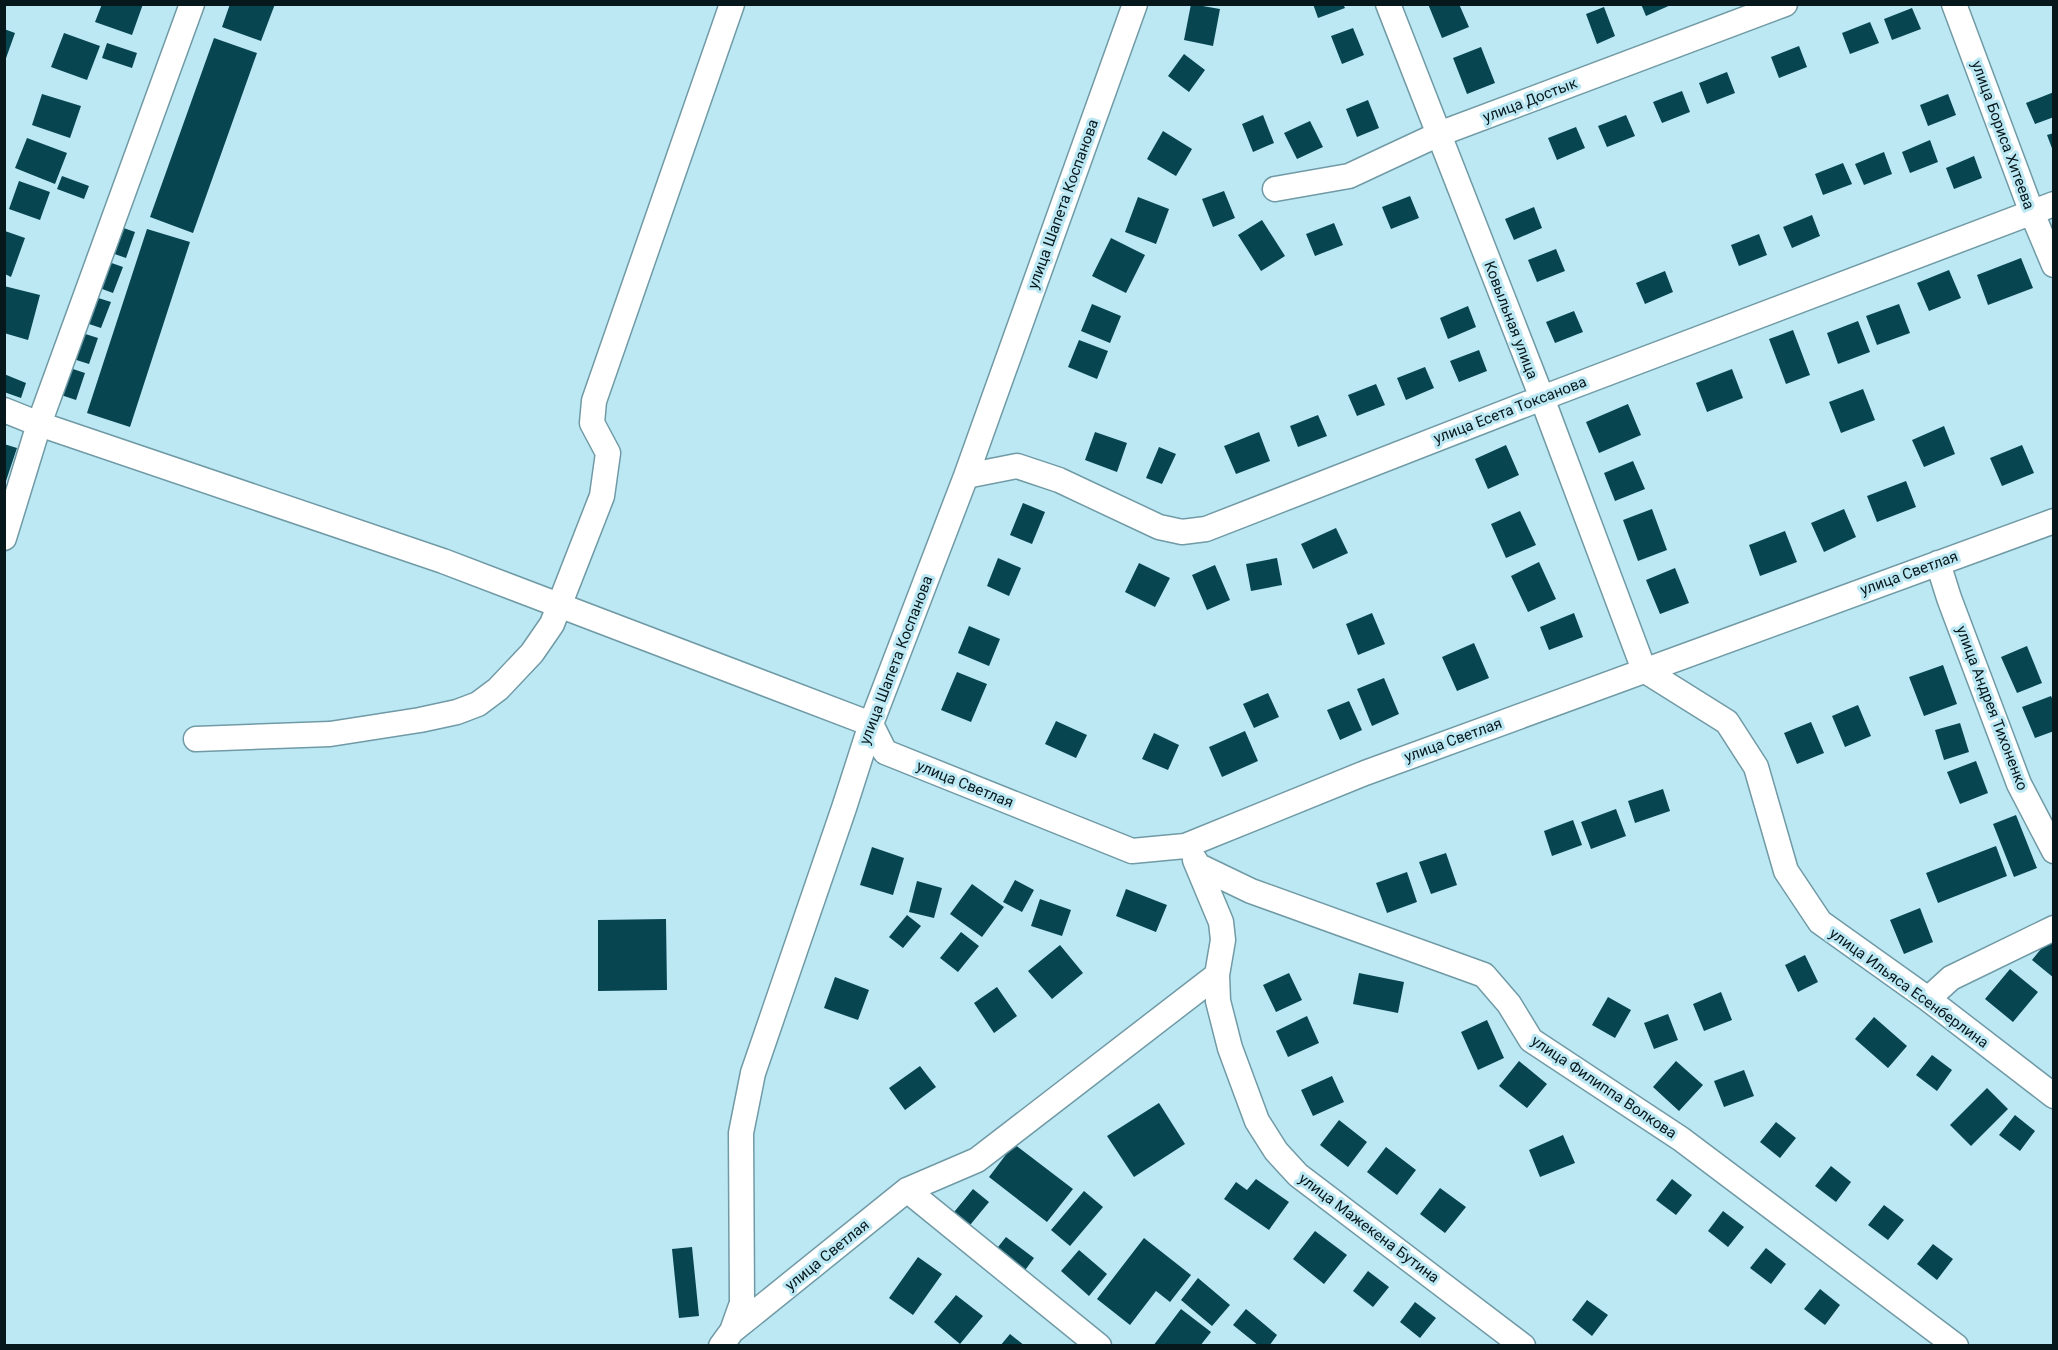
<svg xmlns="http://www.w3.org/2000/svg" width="2058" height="1350" viewBox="0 0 2058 1350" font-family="Roboto,sans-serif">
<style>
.building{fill:#074551}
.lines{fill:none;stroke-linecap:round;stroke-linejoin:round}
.minor-casing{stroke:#709aa5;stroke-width:27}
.minor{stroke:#fff;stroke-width:24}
.labels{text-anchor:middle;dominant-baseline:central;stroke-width:6;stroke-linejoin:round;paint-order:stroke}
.street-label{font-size:15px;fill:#07181c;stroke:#bce8f4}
</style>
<rect width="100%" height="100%" fill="#bce8f4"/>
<!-- building -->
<path class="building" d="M102 4H143L132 35 95 22Z
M230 4H275L261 41 222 27Z
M1191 4 1220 9 1213 46 1184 40Z
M1313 4H1343L1345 8 1318 18Z
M1428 4H1459L1469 27 1442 38Z
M1641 4H1673L1646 16Z
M1604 7 1615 36 1597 44 1586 14Z
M1912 8 1921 29 1892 40 1884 19Z
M1870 22 1879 43 1850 54 1842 33Z
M1353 28 1364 55 1342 64 1331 36Z
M4 29 15 33 5 61H4Z
M64 33 100 46 87 80 51 67Z
M214 38 257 53 193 233 150 217Z
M107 43 137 53 132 68 102 58Z
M1799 46 1807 67 1779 78 1771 57Z
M1481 47 1495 83 1467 94 1453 58Z
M1184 54 1205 70 1189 92 1168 76Z
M1727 72 1735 93 1707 104 1699 83Z
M1682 91 1690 112 1662 123 1653 102Z
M2054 92V117L2035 124 2026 103Z
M42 94 81 106 70 138 32 125Z
M1948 94 1956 115 1928 126 1920 105Z
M1368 100 1379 128 1357 137 1346 109Z
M1263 115 1274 143 1253 152 1242 124Z
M1626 115 1635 136 1607 147 1598 126Z
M1310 121 1323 147 1297 159 1284 133Z
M1576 127 1585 148 1557 160 1548 138Z
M1163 131 1192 149 1176 176 1147 159Z
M2054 133V151H2053L2047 135Z
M27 138 67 153 55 184 15 168Z
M1930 140 1938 162 1910 173 1902 152Z
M1884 152 1892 174 1864 185 1855 164Z
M1974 156 1982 178 1954 189 1946 168Z
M1843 163 1852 184 1823 195 1815 174Z
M62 176 89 186 84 199 57 189Z
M19 181 50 192 40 220 9 209Z
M1224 191 1235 218 1213 227 1202 199Z
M1410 196 1419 218 1391 229 1382 207Z
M1138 197 1169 209 1156 244 1125 232Z
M1534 207 1542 228 1514 240 1505 219Z
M1812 215 1820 236 1792 248 1783 227Z
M1262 220 1285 256 1261 271 1238 235Z
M1334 223 1343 245 1315 256 1306 234Z
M115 225 135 232 126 258 106 251Z
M147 229 190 242 130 427 87 413Z
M5 231 25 238 11 277 5 274Z
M1759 234 1767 255 1739 266 1731 245Z
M1111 238 1145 255 1126 293 1092 276Z
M1556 249 1565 271 1537 282 1528 260Z
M2021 258 2033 288 1988 305 1977 275Z
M103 260 123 267 113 293 94 286Z
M1949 270 1961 298 1929 311 1917 283Z
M1665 271 1673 292 1645 304 1636 283Z
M4 286 40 295 28 340 4 333Z
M92 296 111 302 101 328 83 322Z
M1092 304 1121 316 1110 343 1081 331Z
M1899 304 1910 333 1877 345 1866 316Z
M1468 306 1476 327 1448 339 1440 318Z
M1574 311 1583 332 1555 343 1546 322Z
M1858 321 1870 352 1838 364 1827 333Z
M1793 330 1810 375 1786 384 1769 339Z
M79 332 98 338 89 364 70 358Z
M1079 340 1108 351 1097 379 1068 367Z
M1479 350 1487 371 1459 382 1450 361Z
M67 367 85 373 76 400 58 394Z
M1425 367 1434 388 1406 400 1397 378Z
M1732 369 1743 398 1707 412 1696 383Z
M4 374 26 383 21 398 4 392Z
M1376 384 1385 405 1357 416 1348 395Z
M1863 389 1875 420 1841 433 1829 402Z
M1628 404 1641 435 1599 453 1586 422Z
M1318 415 1327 436 1298 447 1290 426Z
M1944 426 1955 454 1924 467 1912 440Z
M1095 432 1127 443 1117 472 1085 460Z
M1259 432 1270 461 1236 474 1224 446Z
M4 444 17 448 5 484H4Z
M1506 445 1519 475 1488 489 1475 459Z
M2022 445 2034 473 2002 486 1990 458Z
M1159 447 1176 454 1162 484 1146 478Z
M1633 461 1645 489 1615 501 1604 473Z
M1906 481 1916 507 1877 522 1867 496Z
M1023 503 1045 512 1032 544 1010 535Z
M1652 509 1667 550 1638 561 1623 520Z
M1844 509 1856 537 1824 552 1811 523Z
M1520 511 1536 545 1506 558 1491 524Z
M1336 528 1348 553 1313 569 1301 544Z
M1785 531 1797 562 1760 576 1749 545Z
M998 558 1021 568 1009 596 987 586Z
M1277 558 1282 585 1251 591 1246 564Z
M1539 562 1556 599 1528 612 1511 576Z
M1139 563 1170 578 1155 607 1125 592Z
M1215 565 1230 600 1207 610 1192 575Z
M1675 568 1689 603 1660 614 1646 580Z
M1372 613 1385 644 1358 655 1346 624Z
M1574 613 1583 637 1549 650 1540 627Z
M969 626 1000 639 989 666 958 653Z
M1474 643 1489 678 1457 691 1442 657Z
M2027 646 2042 683 2017 693 2001 657Z
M1943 665 1957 704 1924 716 1909 677Z
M957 672 987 684 971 722 941 710Z
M1384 678 1399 714 1372 726 1357 689Z
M1268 693 1279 717 1254 728 1243 704Z
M2051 696 2054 703V731L2035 738 2022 707Z
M1349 701 1362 730 1340 740 1327 710Z
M1858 705 1871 736 1845 747 1832 716Z
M1056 721 1087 735 1076 758 1045 744Z
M1811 722 1824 753 1797 764 1784 733Z
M1960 723 1969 752 1944 760 1935 730Z
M1245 731 1258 761 1222 777 1209 747Z
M1154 733 1179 745 1168 770 1142 759Z
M1976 761 1988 793 1960 804 1947 772Z
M1663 789 1670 811 1635 823 1628 801Z
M1616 809 1626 836 1591 849 1581 822Z
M2016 815 2037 868 2014 877 1993 824Z
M1573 820 1582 845 1552 856 1544 831Z
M1996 846 2007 876 1938 903 1926 873Z
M872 847 904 858 893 895 860 885Z
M1446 853 1457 885 1431 894 1419 862Z
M1407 872 1417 902 1387 913 1376 883Z
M1015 880 1034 890 1022 912 1003 902Z
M917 881 942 888 934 918 909 912Z
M972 884 1004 907 982 937 950 914Z
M1126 889 1167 905 1156 932 1116 916Z
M1040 899 1071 910 1062 936 1031 926Z
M1920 908 1933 942 1904 954 1890 920Z
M907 915 921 926 903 948 889 937Z
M666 919 667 990 598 991V920Z
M961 932 979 946 958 972 940 958Z
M2049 939 2054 943V978L2032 960Z
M1060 945 1083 973 1052 999 1028 971Z
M1805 955 1818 982 1798 992 1785 965Z
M2010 969 2038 992 2013 1022 1985 999Z
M1289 973 1302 1000 1276 1012 1263 985Z
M1359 973 1404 982 1398 1013 1353 1004Z
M835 977 869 990 858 1020 824 1008Z
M997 987 1017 1016 994 1033 974 1003Z
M1721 992 1732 1020 1704 1031 1693 1004Z
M1608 997 1631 1010 1615 1038 1592 1025Z
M1668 1014 1678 1040 1654 1049 1644 1023Z
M1307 1016 1319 1043 1288 1057 1276 1031Z
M1874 1017 1907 1046 1888 1068 1855 1039Z
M1487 1020 1504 1058 1478 1070 1461 1032Z
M1932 1055 1952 1070 1937 1091 1916 1075Z
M1519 1061 1547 1084 1527 1108 1499 1086Z
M1676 1061 1703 1085 1679 1111 1653 1087Z
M920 1066 936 1087 905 1110 889 1088Z
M1744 1070 1754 1096 1724 1107 1714 1081Z
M1332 1076 1344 1102 1313 1116 1301 1090Z
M1987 1088 2008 1109 1971 1146 1950 1125Z
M1159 1103 1185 1144 1134 1177 1107 1136Z
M2015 1115 2035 1131 2020 1151 1999 1135Z
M1339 1120 1367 1142 1348 1167 1320 1145Z
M1776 1122 1796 1138 1780 1158 1760 1142Z
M1563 1135 1575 1163 1540 1177 1529 1150Z
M1014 1144 1073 1189 1047 1222 989 1177Z
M1386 1147 1416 1170 1397 1195 1367 1172Z
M1831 1166 1851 1182 1836 1202 1815 1186Z
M1256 1179 1289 1202 1269 1230 1224 1199 1236 1182 1247 1190Z
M1672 1179 1692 1195 1676 1215 1656 1200Z
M1440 1188 1466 1207 1445 1233 1420 1214Z
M973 1189 989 1202 966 1230 950 1217Z
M1084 1191 1103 1207 1070 1246 1051 1230Z
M1884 1205 1904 1220 1888 1240 1868 1225Z
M1723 1211 1744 1227 1728 1247 1708 1231Z
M1315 1231 1347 1255 1324 1284 1293 1259Z
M1006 1237 1034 1258 1023 1273 994 1252Z
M1144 1238 1191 1275 1170 1302 1156 1291 1130 1325 1097 1299Z
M1933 1244 1953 1259 1937 1280 1917 1264Z
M692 1247 699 1316 679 1318 672 1249Z
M1766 1248 1786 1264 1771 1284 1750 1268Z
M1079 1250 1107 1274 1089 1296 1061 1271Z
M918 1257 942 1274 913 1315 889 1298Z
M1368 1271 1389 1287 1373 1307 1353 1291Z
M1198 1278 1230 1305 1212 1326 1181 1300Z
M1820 1289 1840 1305 1825 1325 1804 1309Z
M956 1295 983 1316 960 1344 934 1322Z
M1587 1300 1608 1315 1592 1336 1572 1320Z
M1415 1302 1436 1318 1420 1338 1400 1322Z
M1181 1309 1211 1332 1200 1346H1153Z
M1246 1309 1277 1335 1269 1346H1259L1233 1325Z
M1010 1334 1025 1346H1000Z"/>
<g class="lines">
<!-- minor casing -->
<g class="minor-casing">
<path id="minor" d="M1388 4 1542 398 1644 670 1727 722 1756 767 1786 871 1820 922 1928 999 2054 1096
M1954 4 2032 213 2054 265
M1275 189 1349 176 1439 134 1785 4
M4 410 39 424 443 561 871 724 885 752 1132 851 1185 846 1365 773 2054 521
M966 476 1017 466 1059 480 1159 527 1182 532 1206 529 1542 398 2054 204
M4 538 39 424 192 4
M1938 563 1949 598 2019 784 2054 851
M196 739 330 734 420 720 457 712 478 704 498 689 532 653 552 624 602 496 608 453 592 423 594 401 732 4
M1195 860 1221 922 1223 940 1217 975 1218 1001 1230 1048 1257 1121 1276 1151 1298 1175 1523 1346
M1199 866 1251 891 1484 975 1509 1004 1531 1040 1681 1139 1956 1346
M1928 999 1951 978 2054 928
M907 1190 1099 1346
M732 1331 742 1303 741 1133 753 1073 844 808 871 724 966 476 1135 4
M721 1346 732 1331 907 1190 977 1160 1217 975"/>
</g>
<!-- minor -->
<use href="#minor" class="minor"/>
</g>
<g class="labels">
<!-- street labels -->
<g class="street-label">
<text transform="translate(1530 100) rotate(-21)">улица Достык</text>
<text transform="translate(2003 135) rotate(70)">улица Бориса Хитеева</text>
<text transform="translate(1063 204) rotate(-70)">улица Шапета Коспанова</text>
<text transform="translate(1511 320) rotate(69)">Ковыльная улица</text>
<text transform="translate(1510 410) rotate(-21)">улица Есета Токсанова</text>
<text transform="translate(1909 573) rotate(-20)">улица Светлая</text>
<text transform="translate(896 660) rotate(-69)">улица Шапета Коспанова</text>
<text transform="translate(1992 708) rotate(69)">улица Андрея Тихоненко</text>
<text transform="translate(1453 740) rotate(-20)">улица Светлая</text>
<text transform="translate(965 784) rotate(22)">улица Светлая</text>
<text transform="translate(1909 988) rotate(36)">улица Ильяса Есенберлина</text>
<text transform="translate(1604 1087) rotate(34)">улица Филиппа Волкова</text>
<text transform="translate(1369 1228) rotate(37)">улица Мажекена Бутина</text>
<text transform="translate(827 1255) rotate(-39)">улица Светлая</text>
</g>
</g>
<!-- border -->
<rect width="2058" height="1350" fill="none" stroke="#07181c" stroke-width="12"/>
</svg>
